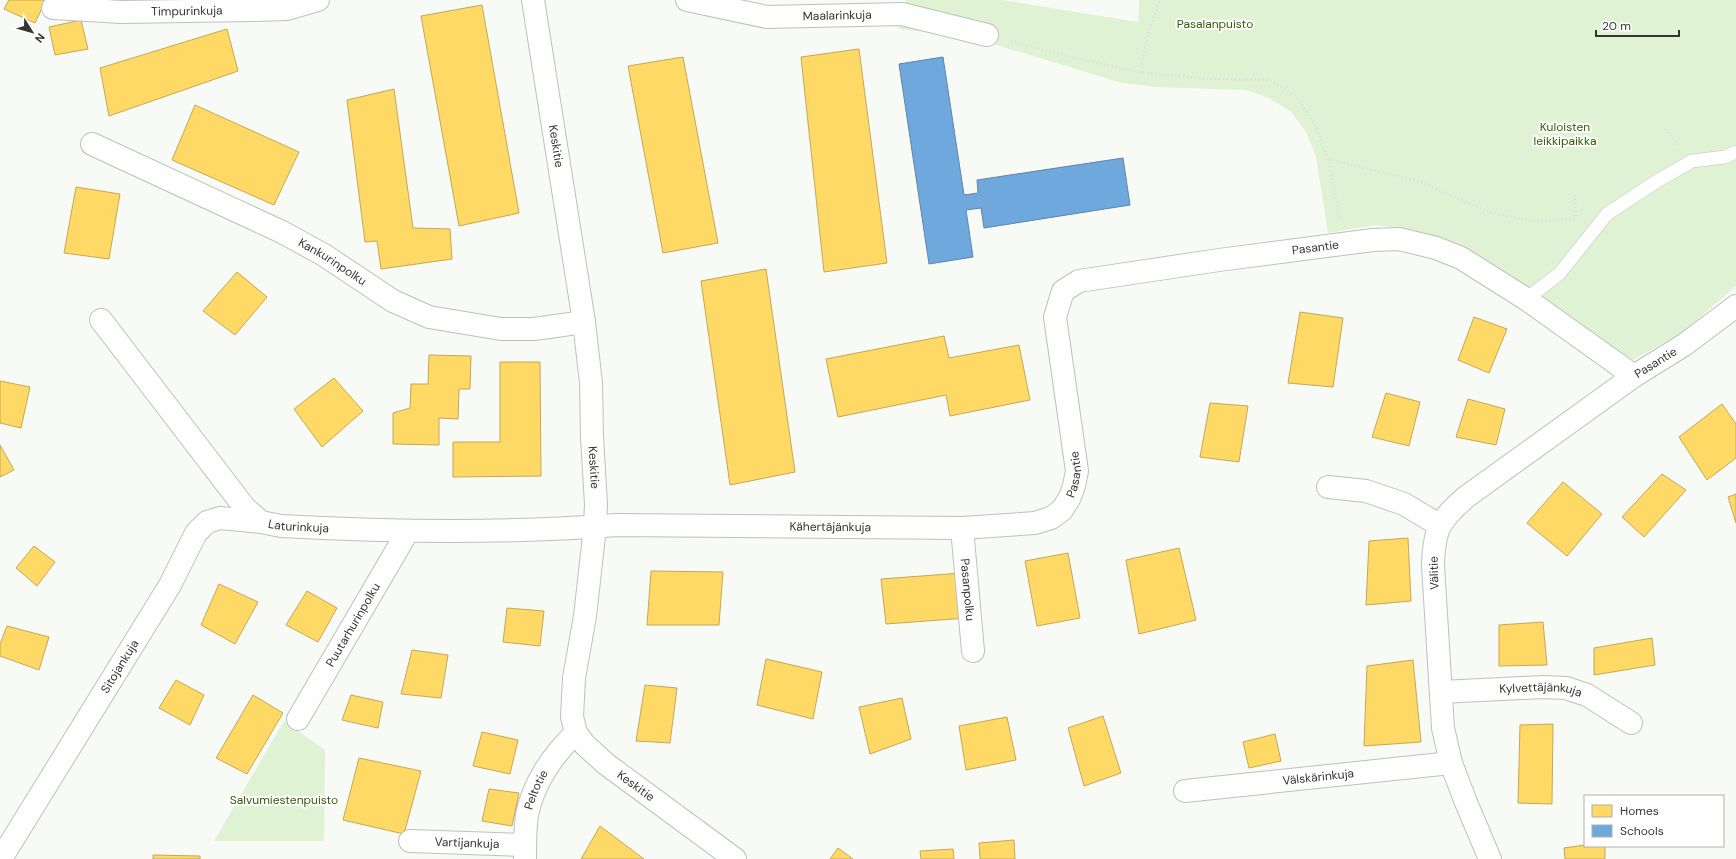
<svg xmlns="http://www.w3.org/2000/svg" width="1736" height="859" viewBox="0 0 1736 859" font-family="'DM Sans',sans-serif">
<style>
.green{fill:#dff2d3}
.homes{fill:#ffd966;stroke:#c2a857}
.schools{fill:#6fa8dc;stroke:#5d86a9}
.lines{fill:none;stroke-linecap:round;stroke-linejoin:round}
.service-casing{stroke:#bec0bd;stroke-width:14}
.minor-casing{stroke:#bec0bd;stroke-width:24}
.path{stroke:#dcdcdc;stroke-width:2.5;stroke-dasharray:1 3;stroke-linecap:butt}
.service{stroke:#fefefe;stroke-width:13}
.minor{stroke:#fefefe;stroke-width:22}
.labels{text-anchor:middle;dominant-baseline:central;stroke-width:4;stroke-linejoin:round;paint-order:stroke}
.street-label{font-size:12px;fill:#343633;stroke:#fff}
.park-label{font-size:12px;fill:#315b02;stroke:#fff}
</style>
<rect width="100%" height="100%" fill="#f8faf6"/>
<!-- green -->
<path class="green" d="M906 0H1002L1138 22 1139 0H1736V286L1683 332 1633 360 1461 249 1415 230 1376 225 1328 233 1316 156 1306 132 1291 112 1269 98 1246 90 1158 87 1122 83 967 36 899 29Z
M284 721 325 750 324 841H214Z"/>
<!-- homes -->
<path class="homes" d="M9 0H46L35 23 4 9Z
M482 5 519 213 459 226 421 16Z
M81 20 88 49 55 55 49 27Z
M227 29 238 71 109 116 100 68Z
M859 49 887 263 824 272 801 57Z
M683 57 718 243 663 253 628 66Z
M394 89 413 228 450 229 452 259 381 269 377 241 365 242 347 100Z
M195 105 299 152 274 205 172 160Z
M76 187 120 194 109 259 64 253Z
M766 269 795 472 730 485 701 281Z
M237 272 267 297 235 335 203 311Z
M1300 312 1343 318 1333 387 1288 383Z
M1474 317 1507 329 1489 373 1458 360Z
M944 336 949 358 1019 345 1030 400 950 416 946 395 838 417 826 359Z
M429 355 471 356 470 389H459L458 419 439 418V445L393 444V413L410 408 411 384H428Z
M500 362H540L541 476 453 477V442H500Z
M334 378 363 411 322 447 294 409Z
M0 381 30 387 21 428 0 423Z
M1386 393 1420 402 1409 446 1372 437Z
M1468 399 1505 409 1496 445 1456 437Z
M1210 403 1248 406 1239 462 1200 457Z
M1722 404 1736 424V458L1707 480 1679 437Z
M0 445 14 470 0 477Z
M1662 474 1686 490 1644 537 1622 517Z
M1563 482 1602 514 1567 556 1527 523Z
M1736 494V523L1728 497Z
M1408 538 1411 601 1366 605 1369 541Z
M34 546 55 562 37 586 16 568Z
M1179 548 1196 620 1139 634 1126 560Z
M1068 553 1080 618 1037 626 1025 561Z
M651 571 723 572 719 625H647Z
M962 573 967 618 886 624 881 579Z
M219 584 258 602 235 644 201 625Z
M307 591 337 608 318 642 286 625Z
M507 608 544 611 540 646 503 642Z
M1543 622 1547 665 1499 666V625Z
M7 626 49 637 39 670 0 656V644Z
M1652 638 1655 665 1594 675V648Z
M412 650 448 655 441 698 401 694Z
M766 659 822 672 813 719 757 705Z
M1413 660 1421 742 1364 746 1367 666Z
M176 680 204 695 190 725 159 708Z
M645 685 677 688 670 743 636 741Z
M253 695 283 713 247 774 216 758Z
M351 695 383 702 378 728 342 720Z
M902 698 911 739 870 754 859 707Z
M1103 716 1121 773 1084 786 1068 728Z
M1007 717 1016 760 966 770 959 726Z
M1553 724 1552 804 1518 803 1520 725Z
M482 732 518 740 510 774 473 766Z
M1275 734 1281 761 1249 768 1243 742Z
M359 758 421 771 404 834 343 820Z
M489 789 519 793 512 826 482 821Z
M600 826 644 859H581Z
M1014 840 1015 859H980L979 843Z
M1585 845 1605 846V859H1565L1564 848Z
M838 848 853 859H830Z
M953 849 954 859H921L920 851Z
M153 855 200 856V859H153Z"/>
<!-- schools -->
<path class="schools" d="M943 57 964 195 978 193 977 180 1123 158 1130 205 984 228 981 208 966 210 973 257 929 264 899 64Z"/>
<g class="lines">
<!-- service casing -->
<g class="service-casing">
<path id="service" d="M1526 299 1559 274 1607 214 1657 181 1692 161 1725 157 1736 152"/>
</g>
<!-- minor casing -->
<g class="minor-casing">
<g id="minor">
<path id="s1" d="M533 0 584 322 591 383 592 437 596 504 595 527 585 616 574 678 572 717 576 733 585 745 606 764 735 859"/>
<path id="s2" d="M687 0 767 17 902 14 987 35"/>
<path id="s3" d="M53 8 122 12 254 10 287 9 318 0"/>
<path id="s4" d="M92 144 282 232 324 255 393 301 429 317 501 329H534L584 322"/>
<path id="s5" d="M101 320 245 508 261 522 281 526C392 532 504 534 616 525L962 528 1035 523 1051 518 1062 510 1070 497 1074 486 1077 471 1055 317 1063 291 1079 281 1219 260 1373 240 1399 239 1436 248 1461 258 1526 299 1634 376 1684 345 1736 306"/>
<path d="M1328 487 1366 491 1404 504 1439 525"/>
<path id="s6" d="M962 528 973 651"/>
<path id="s7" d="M1441 692 1543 687 1566 688 1587 695 1631 723"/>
<path id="s8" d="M298 719 408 531"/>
<path id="s9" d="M1185 791 1451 763"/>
<path id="s10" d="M410 841 525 845"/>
<path id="s11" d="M2 857 170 585 196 533 207 522 220 518 261 522"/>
<path id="s12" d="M525 859C525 845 525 829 527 815 533 784 553 754 576 733"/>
<path d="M1490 859 1465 800 1451 763 1443 728 1433 565C1434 529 1439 521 1466 497L1634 376"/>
</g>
</g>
<!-- path -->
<path class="path" d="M1011 41 1074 58 1140 72 1211 79 1270 80 1297 97 1316 127 1328 159 1340 220
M1140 72 1149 30 1160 0
M1665 129 1679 145
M1328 159 1418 181 1489 212 1536 222 1577 218
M1575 195 1576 217"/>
<!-- service -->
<use href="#service" class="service"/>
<!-- minor -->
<use href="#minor" class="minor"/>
</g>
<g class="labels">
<!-- street labels -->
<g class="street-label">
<text stroke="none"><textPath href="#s3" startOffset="134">Timpurinkuja</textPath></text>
<text stroke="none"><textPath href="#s2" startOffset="152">Maalarinkuja</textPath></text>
<text stroke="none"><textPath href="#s1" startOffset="148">Keskitie</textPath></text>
<text stroke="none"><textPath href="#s5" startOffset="1546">Pasantie</textPath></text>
<text stroke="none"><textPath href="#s4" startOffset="268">Kankurinpolku</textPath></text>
<text stroke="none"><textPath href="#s5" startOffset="1930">Pasantie</textPath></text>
<text stroke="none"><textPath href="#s1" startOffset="472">Keskitie</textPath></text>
<text stroke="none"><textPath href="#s5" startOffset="1102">Pasantie</textPath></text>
<text stroke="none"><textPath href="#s5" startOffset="296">Laturinkuja</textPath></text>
<text stroke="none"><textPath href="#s5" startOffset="828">Kähertäjänkuja</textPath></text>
<text transform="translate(1434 573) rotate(-92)">Välitie</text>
<text stroke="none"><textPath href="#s6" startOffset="62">Pasanpolku</textPath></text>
<text stroke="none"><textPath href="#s8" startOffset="109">Puutarhurinpolku</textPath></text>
<text stroke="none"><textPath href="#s11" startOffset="224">Sitojankuja</textPath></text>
<text stroke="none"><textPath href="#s7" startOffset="100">Kylvettäjänkuja</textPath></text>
<text stroke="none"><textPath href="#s9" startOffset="134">Välskärinkuja</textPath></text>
<text stroke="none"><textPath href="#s1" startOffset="820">Keskitie</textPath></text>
<text stroke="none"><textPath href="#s12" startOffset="71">Peltotie</textPath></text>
<text stroke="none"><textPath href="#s10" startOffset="57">Vartijankuja</textPath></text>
</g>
<!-- park labels -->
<g class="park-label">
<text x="1215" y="24">Pasalanpuisto</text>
<text x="1565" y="127">Kuloisten<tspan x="1565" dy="14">leikkipaikka</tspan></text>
<text x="284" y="800">Salvumiestenpuisto</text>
</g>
</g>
<!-- legend -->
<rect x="1584" y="795" width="140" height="52" fill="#ffffff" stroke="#aeafad"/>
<rect x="1592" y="805" width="20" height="12" fill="#ffd966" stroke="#aeafad"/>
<text x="1620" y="815" font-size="12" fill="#343633">Homes</text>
<rect x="1592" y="825" width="20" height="12" fill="#6fa8dc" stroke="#aeafad"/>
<text x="1620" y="835" font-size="12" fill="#343633">Schools</text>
<!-- north arrow -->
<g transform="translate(32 32) rotate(127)" stroke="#ffffff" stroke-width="3" paint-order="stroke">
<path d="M0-3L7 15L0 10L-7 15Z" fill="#343633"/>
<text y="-6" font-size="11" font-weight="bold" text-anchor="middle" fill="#343633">N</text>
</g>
<!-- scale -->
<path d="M1596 30v6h83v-6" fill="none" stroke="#343633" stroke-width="2"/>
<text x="1602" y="30" font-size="12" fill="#343633" stroke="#ffffff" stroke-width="3" paint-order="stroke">20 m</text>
</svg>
